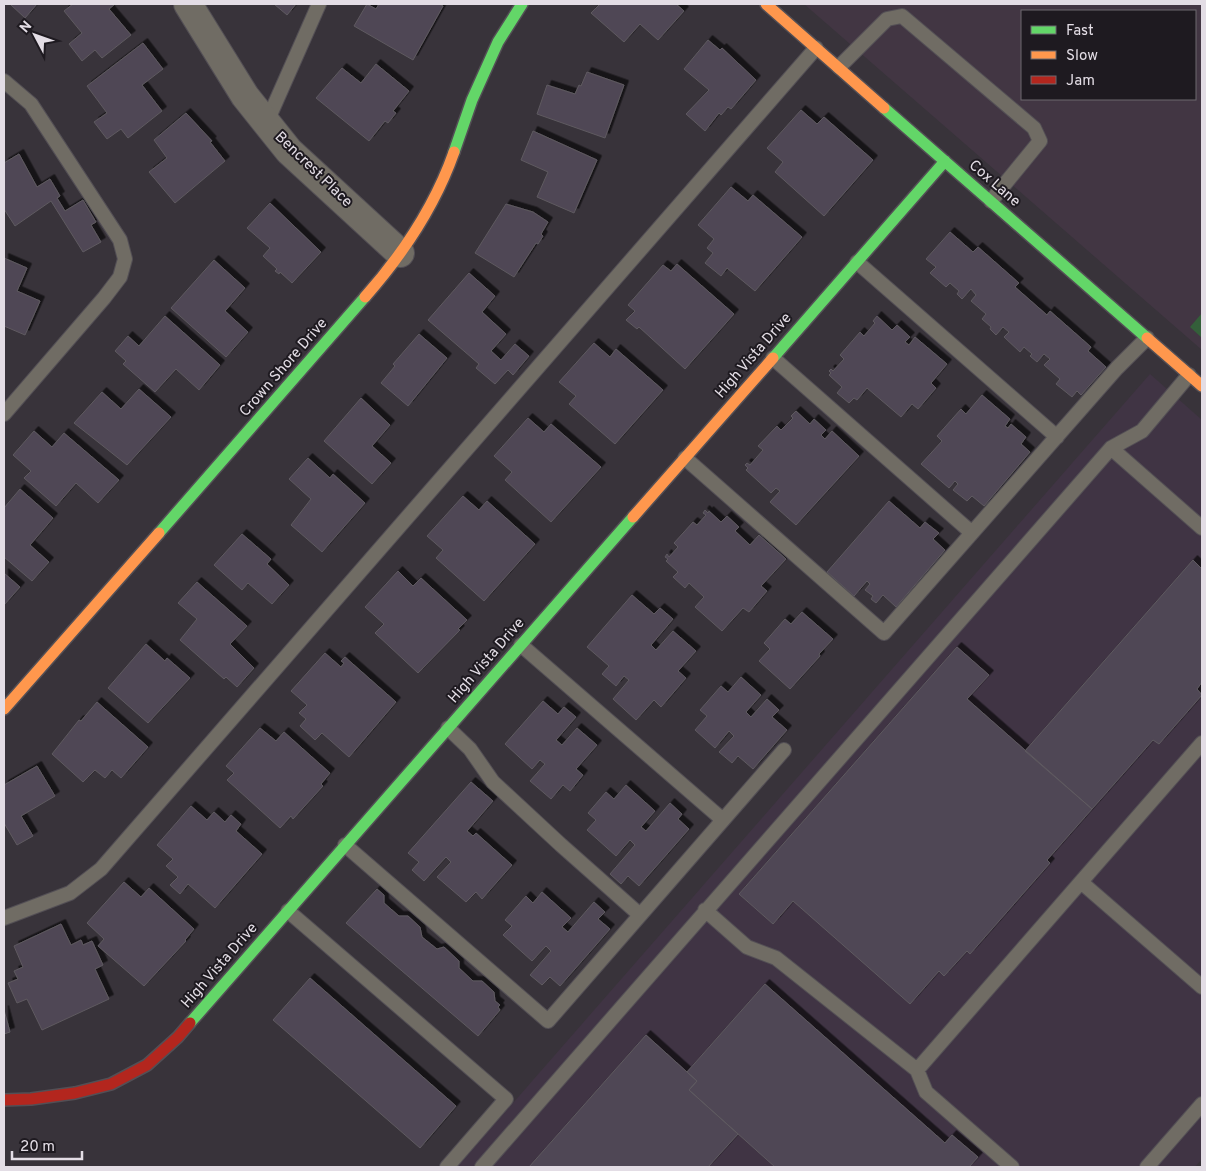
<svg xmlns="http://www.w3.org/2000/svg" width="1206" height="1171" viewBox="0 0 1206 1171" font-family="Overpass,sans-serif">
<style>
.built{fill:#403444}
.education{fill:#423643;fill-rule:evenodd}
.pitch{fill:#345f3a}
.building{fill:#504754;stroke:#5e5a60;filter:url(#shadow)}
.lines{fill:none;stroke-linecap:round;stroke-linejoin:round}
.lane-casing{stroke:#534f55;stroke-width:16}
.street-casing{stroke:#534f55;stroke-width:30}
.fast-casing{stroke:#534f55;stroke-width:14}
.slow-casing{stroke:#534f55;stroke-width:14}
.jam-casing{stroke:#534f55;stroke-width:14}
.lane{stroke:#706c64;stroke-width:14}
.street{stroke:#706c64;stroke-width:28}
.fast{stroke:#63d668;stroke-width:11}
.slow{stroke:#ff974d;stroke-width:11}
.jam{stroke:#b3261e;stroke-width:11}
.labels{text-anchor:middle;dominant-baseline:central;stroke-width:4;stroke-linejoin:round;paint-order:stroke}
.street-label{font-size:15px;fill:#e3dde5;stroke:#1e1a20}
</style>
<defs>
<filter id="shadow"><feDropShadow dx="4.5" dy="-4.5" stdDeviation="0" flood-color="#0009"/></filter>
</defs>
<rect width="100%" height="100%" fill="#38333a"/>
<!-- built -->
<path class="built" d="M1150 374 1202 420V1159L1195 1167H457Z"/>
<!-- education -->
<path class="education" d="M804 4H1202V350ZM1022 11H1195V99H1022Z"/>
<!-- pitch -->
<path class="pitch" d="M1202 313V338L1190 327Z"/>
<!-- building -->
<path class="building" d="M10 4H37L25 18Z
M73 4H115L109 9 131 35 102 58 95 50 82 61 69 44 82 33 64 11Z
M274 4H296L287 15Z
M367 4 376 9 379 4H439L443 6 413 60 354 26Z
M600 4H676L684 11 658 40 640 24 624 42 591 13Z
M708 40 720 50 722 48 756 80 731 109 728 107 721 115 719 113 705 131 686 114 709 90 684 69Z
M143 43 163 69 142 85 162 111 128 138 121 129 107 139 94 122 107 113 87 86Z
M376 64 409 91 393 111 396 113 388 123 385 121 369 141 316 98 342 68 361 83Z
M587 72 624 85 605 138 537 114 547 85 575 94 579 85 581 86Z
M801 110 817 124 824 117 873 160 824 216 775 172 783 162 767 148Z
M186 113 212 141 210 142 225 161 175 203 149 172 167 158 154 140Z
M533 131 597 160 574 213 537 197 548 172 521 160Z
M19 154 37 187 50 179 60 196 57 198 65 211 83 200 96 222 91 225 101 242 83 252 51 201 15 226 4 209V163Z
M731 187 748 201 753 195 802 237 755 291 727 268 721 276 705 263 713 253 707 248 714 239 698 225Z
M270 203 321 252 292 283 280 272 279 274 275 271 277 269 263 256 270 248 247 228Z
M506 204 533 212 548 222 541 234 543 236 538 244 536 243 514 277 475 253Z
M950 232 973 252 978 247 1019 283 1015 287 1047 315 1050 311 1091 347 1088 351 1106 367 1081 395 1077 391 1072 397 1056 384 1060 379 1044 365 1050 359 1044 354 1037 362 1030 356 1032 354 1024 347 1020 352 1004 337 1009 332 1003 327 996 335 990 329 991 327 982 319 986 314 971 301 976 295 971 289 962 299 957 294 959 291 950 283 946 287 930 273 936 267 926 259Z
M4 258 27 268 17 291 40 301 25 335 4 326Z
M214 260 245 288 225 311 248 332 226 357 171 308Z
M677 264 734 314 685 369 639 327 637 329 626 320 635 311 628 305 663 265 671 271Z
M469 273 495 296 482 312 506 334 491 351 501 360 515 344 529 356 513 375 508 370 495 384 476 368 479 364 428 320Z
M165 316 220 365 199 390 176 369 155 392 123 364 126 361 115 351 128 336 139 346Z
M877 316 892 330 897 325 910 337 905 342 909 345 915 337 947 364 931 383 936 388 918 409 912 404 901 417 867 388 857 400 854 398 849 403 837 393 842 387 829 375 831 373 829 371 831 369 833 371 844 359 840 355 860 332 864 336 875 323 873 321Z
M419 334 447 358 408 406 381 383 395 366 393 364Z
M594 343 610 357 616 349 663 390 615 444 569 404 576 396 559 382Z
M139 389 171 417 127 465 74 423 102 392 121 409Z
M982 395 1010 419 1005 426 1008 428 1011 424 1026 437 1021 444 1030 452 984 506 972 496 967 501 953 490 958 484 955 481 949 488 921 464 942 441 937 436 961 409 966 414Z
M361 398 390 425 372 446 391 463 372 484 324 441Z
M796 411 810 424 814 419 826 430 821 435 825 439 832 431 859 456 796 525 770 502 780 491 776 488 771 493 746 470 748 468 745 465 747 463 750 465 763 450 758 446 777 426 781 430 793 418 791 416Z
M528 418 544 432 551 424 601 467 551 522 505 480 512 472 494 456Z
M34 431 52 447 64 433 119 480 98 503 76 483 56 506 24 478 31 471 13 455Z
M308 458 330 478 333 474 365 503 322 552 291 525 311 499 289 479Z
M20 489 53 518 30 545 49 562 32 581 4 557V508Z
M463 496 479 510 487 501 535 544 484 601 436 558 443 550 427 536Z
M889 501 920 528 925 522 939 533 933 539 945 550 896 607 883 595 876 603 871 599 873 596 865 590 870 584 867 581 854 596 827 572Z
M705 510 708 513 709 511 721 522 727 516 739 527 735 531 750 545 759 535 786 559 761 586 767 591 749 612 743 608 722 631 695 607 704 597 689 583 685 588 673 577 678 572 666 561 668 559 665 557 667 554 669 557 678 547 674 543 693 522 697 525 706 515 703 513Z
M242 534 271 559 267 564 289 585 272 604 248 583 242 590 214 565Z
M1193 560 1202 569V682L1197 689 1202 695 1159 744 1153 740 1092 809 1025 751Z
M398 571 413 586 421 578 467 620 458 629 460 630 418 673 375 633 384 624 365 607Z
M4 573 20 587 4 605Z
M197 582 247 626 230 644 254 668 237 687 226 677 224 679 180 640 197 619 178 603Z
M632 595 654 614 660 608 673 619 651 645 656 650 673 631 696 651 678 671 686 678 661 707 654 700 636 720 613 699 629 680 624 676 616 686 602 674 609 666 587 647Z
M802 612 833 639 819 654 820 656 790 689 759 661 770 649 764 643 785 619 791 624Z
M146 644 165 661 167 658 190 678 148 723 108 688Z
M957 647 989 675 967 699 1092 809 1047 860 1050 863 970 954 967 951 944 976 939 971 910 1004 793 901 773 924 739 894Z
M325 653 341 667 344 663 341 661 345 657 396 702 349 757 322 733 315 740 300 726 306 719 299 713 307 705 291 691Z
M741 677 761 695 746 712 751 717 767 699 779 710 772 717 787 730 753 769 738 756 732 763 719 752 734 736 729 731 715 748 695 730 707 716 700 710 721 686 728 692Z
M543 701 558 714 564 707 576 717 556 740 562 745 577 728 597 745 576 769 583 775 570 791 563 785 551 799 530 781 545 764 540 760 532 769 505 744Z
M97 702 148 747 121 778 112 770 105 778 95 770 83 782 52 754 79 720 81 721Z
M260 728 276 741 284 732 330 773 321 784 323 786 293 819 291 816 280 828 227 780 234 773 226 766Z
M37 766 55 796 21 816 33 836 17 845 4 823V785Z
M471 782 493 801 467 831 473 836 476 833 512 865 482 899 476 892 466 902 437 877 451 862 446 857 424 881 412 870 419 862 408 853Z
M626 785 655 811 641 827 646 831 670 803 682 814 678 819 689 829 639 886 628 876 621 884 610 874 635 845 630 840 616 856 587 830 596 820 588 813 606 792 614 799Z
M191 806 207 820 214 812 225 822 231 815 241 824 236 831 262 854 215 908 188 884 180 894 170 885 178 877 166 866 173 859 157 845Z
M124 882 141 897 149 888 194 929 185 940 186 941 144 986 98 946 104 939 87 923Z
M377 889 384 895V903L399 916H408L420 927 422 937 437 949 444 947 459 961V968L473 981H482L494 992 495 1001 500 1005 498 1007 500 1010 478 1036 346 923Z
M542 892 571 918 562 927 568 932 594 902 605 912 598 919 610 929 560 986 550 977 542 985 530 975 551 951 546 946 532 961 503 935 512 926 505 920 526 896 533 903Z
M61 924 71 945 81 940 83 945 92 941 103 965 95 969 109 999 42 1030 27 999 17 1003 8 983 18 979 14 971 23 967 14 946Z
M310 978 456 1106 420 1148 273 1020Z
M765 984 945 1143 952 1135 978 1157 969 1167H775L689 1090 697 1081 687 1072Z
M4 1010 10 1032 4 1034Z
M646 1035 697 1081 689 1090 738 1134 708 1167H529Z"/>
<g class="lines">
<!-- lane casing -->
<g class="lane-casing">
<path id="lane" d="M839 67 887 19 902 16 1034 128 1040 141 991 201
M4 81 31 104 120 240 125 259 120 277 104 298 4 414
M266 124 319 4
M857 262 1057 437
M773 358 972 533
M1111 448 1202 528
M685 458 884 633 1117 368 1147 338
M521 645 723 820
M448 728 470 749 493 782 561 845 640 915
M345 845 548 1021 784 750
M1081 882 1202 987
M705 910 747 947 776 958 917 1070 926 1092 1012 1167
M288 911 506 1099 447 1167
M4 918 70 893 101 869 816 48
M917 1070 1202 743
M482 1167 1111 448 1142 431 1189 375
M1147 1167 1202 1104"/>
</g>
<!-- street casing -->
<g class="street-casing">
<path id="street" d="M188 4 245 96 289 151 400 253"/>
</g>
<!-- fast casing -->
<g class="fast-casing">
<path id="fast" d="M884 108 1147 338
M454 152 472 100 498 42 522 4
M773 358 945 161
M159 533 365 297
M190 1023 633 517"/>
</g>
<!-- slow casing -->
<g class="slow-casing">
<path id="slow" d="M766 4 884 108
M365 297C403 254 435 206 454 152
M1147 338 1202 386
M633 517 773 358
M4 709 159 533"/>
</g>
<!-- jam casing -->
<g class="jam-casing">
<path id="jam" d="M4 1100 31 1099 75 1093 111 1084 147 1065 178 1037 190 1023"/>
</g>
<!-- lane -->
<use href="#lane" class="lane"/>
<!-- street -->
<use href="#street" class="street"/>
<!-- fast -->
<use href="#fast" class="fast"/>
<!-- slow -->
<use href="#slow" class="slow"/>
<!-- jam -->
<use href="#jam" class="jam"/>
</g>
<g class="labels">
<!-- street labels -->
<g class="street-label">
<text transform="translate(313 170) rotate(44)">Bencrest Place</text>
<text transform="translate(994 184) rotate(41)">Cox Lane</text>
<text transform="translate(754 356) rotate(-49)">High Vista Drive</text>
<text transform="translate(284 368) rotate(-49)">Crown Shore Drive</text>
<text transform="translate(487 661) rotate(-49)">High Vista Drive</text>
<text transform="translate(220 966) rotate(-49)">High Vista Drive</text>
</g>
</g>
<!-- border -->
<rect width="1206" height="1171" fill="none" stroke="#e3dde5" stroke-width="10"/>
<!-- legend -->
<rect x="1021" y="10" width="175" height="90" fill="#1e1a20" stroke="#6d686f"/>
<rect x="1031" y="26" width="25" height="8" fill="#63d668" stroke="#6d686f"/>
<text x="1066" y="35" font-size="15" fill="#e3dde5">Fast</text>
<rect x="1031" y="51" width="25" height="8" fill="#ff974d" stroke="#6d686f"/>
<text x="1066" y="60" font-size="15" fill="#e3dde5">Slow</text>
<rect x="1031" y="76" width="25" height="8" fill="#b3261e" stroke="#6d686f"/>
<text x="1066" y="85" font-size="15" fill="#e3dde5">Jam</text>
<!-- north arrow -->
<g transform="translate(35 35) rotate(311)" stroke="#1e1a20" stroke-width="4" paint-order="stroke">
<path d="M0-4L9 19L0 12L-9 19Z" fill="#e3dde5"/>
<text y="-8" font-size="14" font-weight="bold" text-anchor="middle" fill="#e3dde5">N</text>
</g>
<!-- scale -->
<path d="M12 1151v8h70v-8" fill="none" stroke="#e3dde5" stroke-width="2.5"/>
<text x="20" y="1151" font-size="15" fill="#e3dde5" stroke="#1e1a20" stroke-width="4" paint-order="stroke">20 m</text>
</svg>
